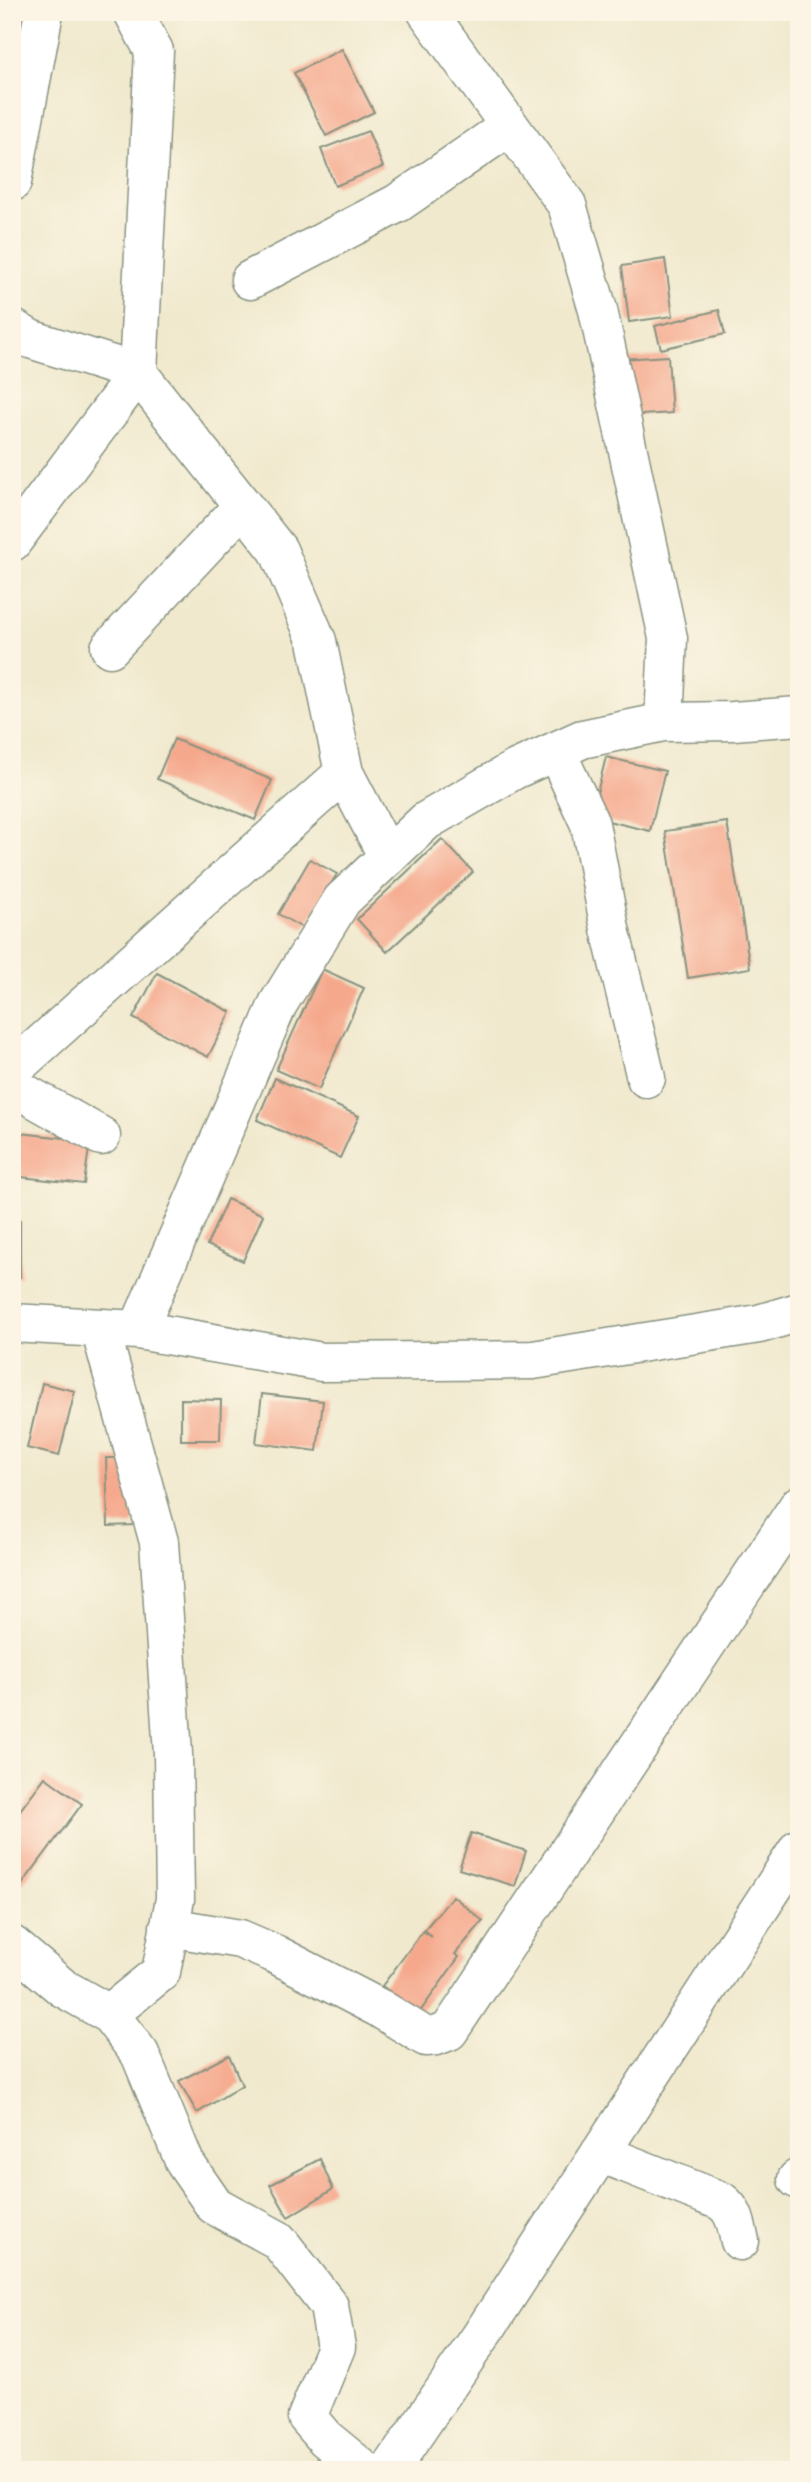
<svg xmlns="http://www.w3.org/2000/svg" width="811" height="2482" viewBox="0 0 811 2482" font-family="'EB Garamond',serif">
<style>
.building{fill:#f5a88c}
.lines{fill:none;stroke-linecap:round;stroke-linejoin:round}
.minor-casing{stroke:#889381;stroke-width:41}
.minor{stroke:#fff;stroke-width:38}
</style>
<rect width="100%" height="100%" fill="#fcf5e5"/>
<filter id="ink" filterUnits="userSpaceOnUse"><feTurbulence type="fractalNoise" baseFrequency=".0143" numOctaves="2"/><feDisplacementMap in="SourceGraphic" scale="14" xChannelSelector="R" yChannelSelector="G"/><feConvolveMatrix kernelMatrix="1 2 1 2 8 2 1 2 1" color-interpolation-filters="sRGB"/></filter>
<filter id="wash" filterUnits="userSpaceOnUse"><feTurbulence type="fractalNoise" baseFrequency=".00686" numOctaves="4" result="noise"/><feDisplacementMap in="SourceGraphic" scale="28" xChannelSelector="R" yChannelSelector="G"/><feGaussianBlur stdDeviation="1.57" result="paint"/><feColorMatrix in="noise" values="0 0 0 0 0 0 0 0 0 0 0 0 0 0 0 0 0 1.4 0 .05"/><feComposite in="paint" operator="in"/></filter>
<g filter="url(#wash)">
<rect width="100%" height="100%" fill="#f0e9ce"/>
<g id="blocks">
<!-- building -->
<path class="building" d="M342 49 374 112 326 136 294 73Z
M368 131 383 167 335 186 321 149Z
M665 259 673 316 629 322 622 266Z
M719 310 725 334 661 349 655 326Z
M668 356 672 413 626 416 622 359Z
M174 739 272 780 255 820 157 779Z
M606 757 665 771 650 831 591 817Z
M727 822 750 968 688 978 665 831Z
M442 839 473 872 387 952 357 919Z
M310 859 337 874 304 929 278 914Z
M322 969 364 988 319 1089 276 1070Z
M157 973 231 1012 208 1057 133 1018Z
M275 1078 359 1116 340 1158 257 1120Z
M12 1132 90 1141 84 1184 12 1176Z
M227 1199 263 1215 243 1261 207 1245Z
M12 1220H20V1277H12Z
M42 1383 75 1391 59 1456 27 1448Z
M262 1394 323 1401 317 1451 256 1443Z
M181 1399 221 1400 220 1440H181Z
M106 1458H132L134 1525 108 1526Z
M45 1777 82 1804 20 1887 12 1881V1821Z
M471 1833 526 1851 515 1886 459 1869Z
M453 1896 483 1921 455 1954 459 1957 419 2013 382 1986 423 1931 432 1937 424 1930Z
M229 2055 242 2085 197 2113 179 2081Z
M320 2159 333 2189 288 2217 270 2185Z"/>
</g>
</g>
<g filter="url(#ink)">
<use href="#blocks" fill-opacity="0" stroke="#889381" stroke-width="2"/>
<g class="lines">
<!-- minor casing -->
<g class="minor-casing">
<path id="minor" d="M427 12 567 205 598 310 668 638 664 722
M12 182 44 12
M250 280 398 203 510 126
M12 328 30 339 138 373 278 550 317 641 344 773 388 857
M12 542 138 373 154 51 133 12
M110 648 243 506
M556 751 590 824 610 929 646 1078
M12 1070 344 773
M12 1086 101 1136
M12 1323 138 1330 322 1362 533 1360 759 1324 799 1312
M100 1328 159 1542 173 1754 175 1899 161 1972 109 2014
M138 1330 278 1004 342 900 426 821 514 770 582 739 664 722 733 721 799 716
M169 1927 240 1939 275 1954 379 2008 426 2037 436 2036 449 2031 799 1505
M12 1945 63 1988 109 2014 140 2054 185 2163 214 2205 278 2240 329 2306 336 2347 307 2417 325 2438 364 2470
M600 2153 721 2201C735 2211 736 2225 740 2241
M797 2179 799 2180
M390 2470 481 2336 799 1848"/>
</g>
<!-- minor -->
<use href="#minor" class="minor"/>
</g>
</g>
<!-- margin -->
<rect width="811" height="2482" fill="none" stroke="#fcf5e5" stroke-width="42"/>
</svg>
